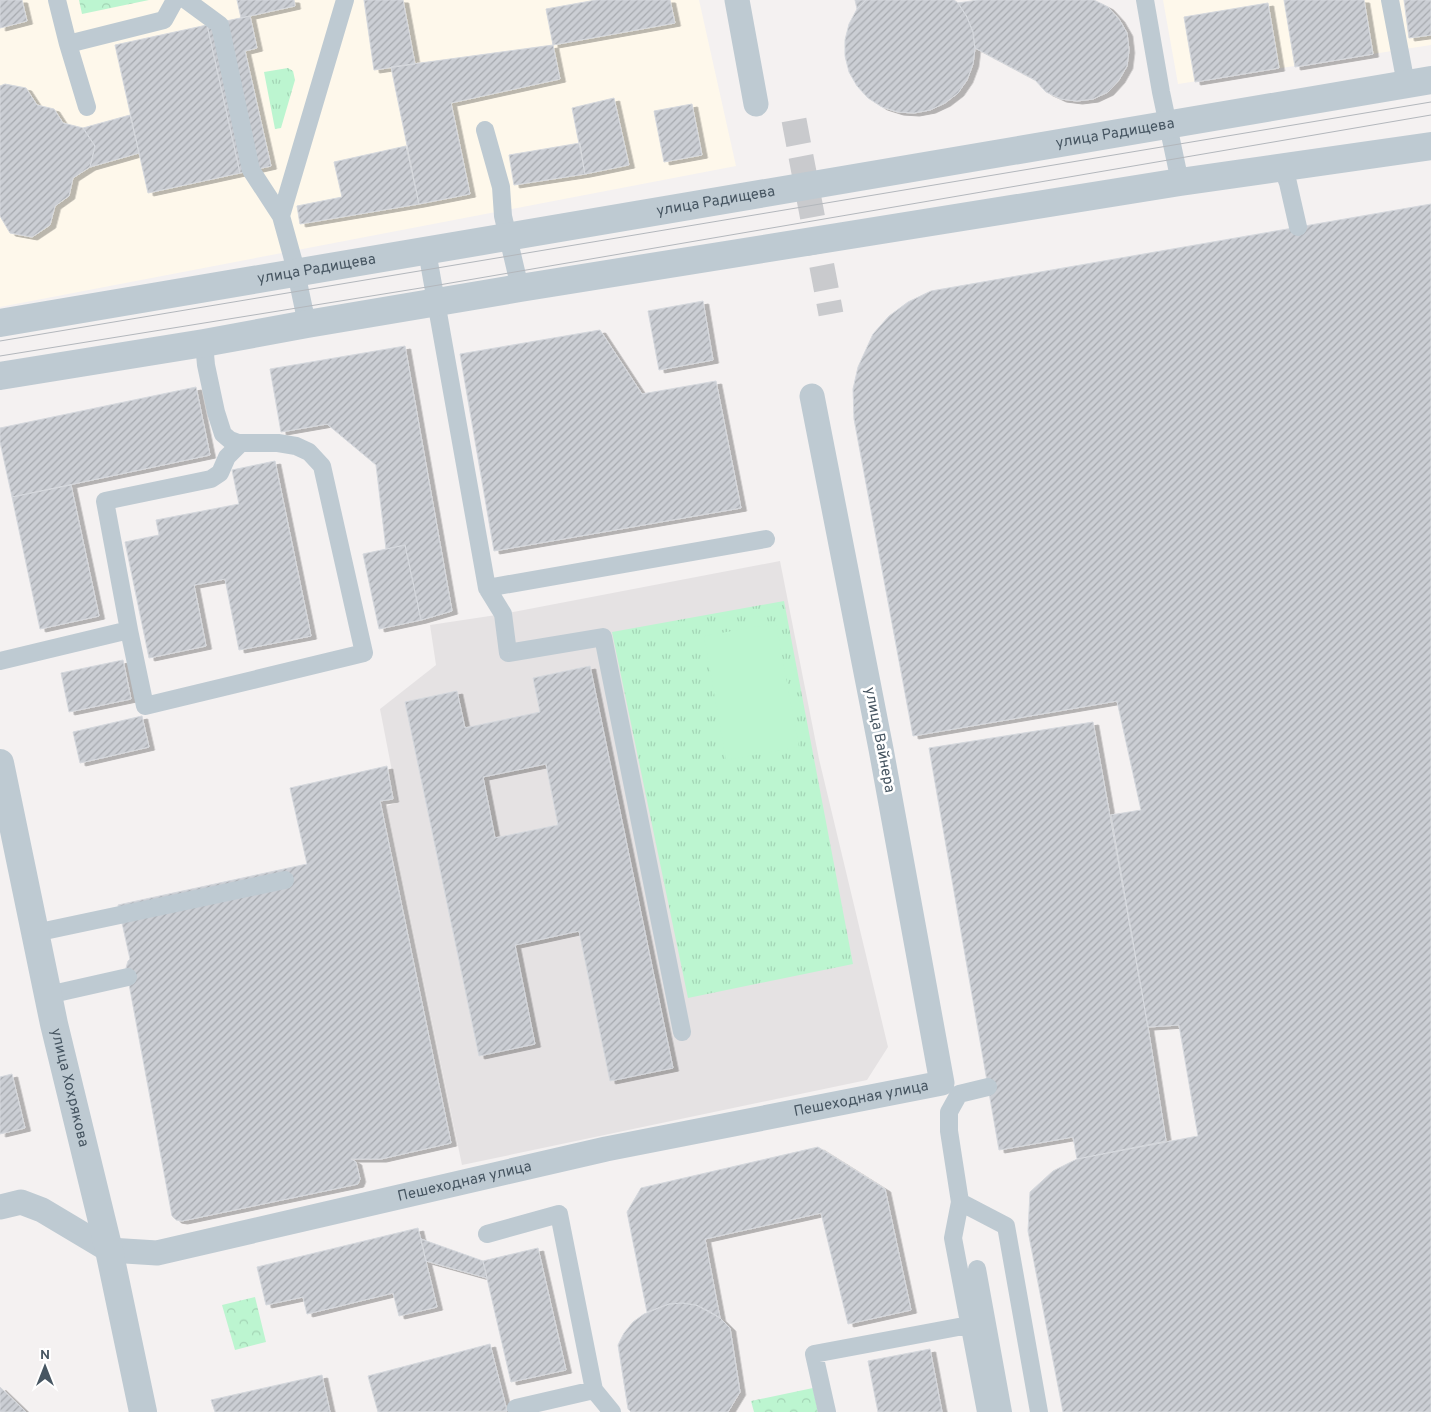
<svg xmlns="http://www.w3.org/2000/svg" width="1431" height="1412" viewBox="0 0 1431 1412" font-family="Overpass,sans-serif">
<style>
.commercial{fill:#fef8eb}
.education{fill:#e5e2e3}
.grass{fill:url(#grass-tufts)}
.park{fill:url(#park-crowns)}
.pitch{fill:#bcf5d0}
.building{fill:url(#building-hatch);stroke:#d5d8dd;fill-rule:evenodd;filter:url(#shadow)}
.lines{fill:none;stroke-linecap:round;stroke-linejoin:round}
.pedestrian-tunnel{stroke:#c9cacd;stroke-width:25;stroke-dasharray:25 12;stroke-linecap:butt}
.service{stroke:#becad2;stroke-width:18}
.pedestrian{stroke:#becad2;stroke-width:25}
.tertiary{stroke:#becad2;stroke-width:28}
.tram{stroke:#b3b7bc;stroke-width:1}
.labels{text-anchor:middle;dominant-baseline:central;stroke-width:5;stroke-linejoin:round;paint-order:stroke}
.street-label{font-size:15px;fill:#475662;stroke:#fff}
</style>
<defs>
<pattern id="grass-tufts" width="24" height="20" patternUnits="userSpaceOnUse" patternTransform="scale(1.25)"><rect width="24" height="20" fill="#bcf5d0"/><path d="M3 7l-1-3M5 7V3M7 7l1-3M15 17l-1-3M17 17v-4M19 17l1-3" fill="none" stroke="#a3d4b5"/></pattern>
<pattern id="park-crowns" width="20" height="18" patternUnits="userSpaceOnUse" patternTransform="scale(1.25)"><rect width="20" height="18" fill="#bcf5d0"/><path d="M2 6a3 3 0 1 1 6 0M12 15a3 3 0 1 1 6 0" fill="none" stroke="#a3d4b5"/></pattern>
<pattern id="building-hatch" width="6" height="6" patternUnits="userSpaceOnUse" patternTransform="scale(1.25)"><rect width="6" height="6" fill="#cbced4"/><path d="M-1 1l2-2M0 6l6-6M5 7l2-2" fill="none" stroke="#a7aaaf"/></pattern>
<filter id="shadow"><feDropShadow dx="5.5" dy="3" stdDeviation="0" flood-color="#0004"/></filter>
</defs>
<rect width="100%" height="100%" fill="#f4f1f1"/>
<!-- commercial -->
<path class="commercial" d="M0 0H699L736 166 0 307Z
M1163 0H1431V45L1178 84Z"/>
<!-- education -->
<path class="education" d="M780 561 819 759 888 1047 867 1080 462 1165 387 806 398 802 380 709 436 665 430 625 503 614Z"/>
<!-- grass -->
<path class="grass" d="M288 68 293 71 295 80 281 128 275 129 264 72Z
M784 601 853 964 688 998 612 632Z"/>
<!-- park -->
<path class="park" d="M79 0H149L82 14Z
M255 1297 266 1342 235 1350 222 1305Z
M813 1388 818 1412H754L751 1401Z"/>
<!-- pitch -->
<path class="pitch" d="M776 623 799 747 726 760 704 636Z"/>
<!-- building -->
<path class="building" d="M0 0H22L27 21 0 28Z
M237 0H294L295 6 241 18Z
M364 0H403L415 64 374 70Z
M596 0H670L675 23 553 45 546 9Z
M855 0H866L857 9Z
M866 0H954L958 3 967 17 973 32 975 48 973 64 967 80 958 93 945 103 930 110 914 113 898 112 882 107 868 98 857 86 849 72 845 56V40L849 24 857 9Z
M978 0H1094L1108 7 1119 19 1127 33 1129 50 1127 66 1119 80 1108 92 1093 99 1077 101 1061 99 1046 92 1035 80 975 48 973 32 967 17 958 3Z
M1284 0H1364L1373 54 1295 67Z
M1404 0H1431V35L1409 38Z
M1268 3 1279 68 1195 82 1184 17Z
M250 16 257 48 245 51 271 166 240 173 207 25Z
M207 25 240 173 148 193 115 45Z
M553 45 560 79 451 103 470 194 419 204 391 67Z
M5 84 26 88 37 105 54 109 63 123 83 128 95 146 90 167 73 178 69 196 55 206 50 225 32 237 10 233 0 216V86Z
M614 98 629 165 585 174 572 108Z
M692 104 702 155 664 162 654 111Z
M130 115 139 153 90 167 95 146 83 128Z
M580 143 585 174 514 185 509 155Z
M406 146 419 204 300 224 297 206 342 197 334 162Z
M1431 204V1412H1063L1028 1231 1030 1192 1053 1171 1077 1159 1198 1136 1179 1025 1148 1027 1111 815 1141 810 1117 701 913 736 854 419 853 389 858 367 873 334 889 316 908 302 931 291Z
M703 301 713 360 659 370 648 311Z
M600 330 642 394 716 381 741 508 494 551 460 354Z
M405 346 452 611 421 620 405 545 386 549 376 465 327 424 281 432 270 369Z
M196 387 210 455 12 497 0 442V428Z
M275 461 311 636 239 650 225 579 194 585 206 646 149 658 125 542 159 535 156 520 239 504 232 470Z
M71 485 99 616 40 629 12 497Z
M405 545 421 620 379 629 363 554Z
M123 660 131 699 69 712 61 673Z
M590 666 673 1068 610 1081 579 931 515 945 535 1044 479 1056 405 702 457 691 465 728 540 712 533 678ZM546 764 558 825 495 838 483 777Z
M142 716 149 747 80 763 73 732Z
M1093 722 1148 1027 1166 1141 1077 1159 1073 1137 999 1150 929 748Z
M387 766 393 799 380 801 451 1143 381 1159H351L356 1162 360 1179 358 1184 182 1221 176 1220 172 1216 126 968 128 961 130 959 118 905 307 864 290 788Z
M12 1074 25 1128 0 1134V1077Z
M818 1147 885 1189 911 1310 848 1324 821 1213 705 1239 720 1318 696 1305 683 1303 669 1304 647 1312 627 1212 641 1188Z
M418 1228 437 1307 399 1316 393 1293 307 1314 303 1297 266 1305 257 1267Z
M421 1239 483 1261 487 1278 426 1261Z
M538 1248 566 1370 511 1382 483 1261Z
M683 1303 696 1305 709 1311 720 1318 730 1328 740 1392 728 1412H631L628 1409 618 1345 624 1333 633 1322 644 1314 669 1304Z
M490 1344 507 1411 378 1412 368 1376Z
M930 1349 942 1412H878L868 1361Z
M322 1375 330 1412H215L211 1400Z
M0 1387 26 1412H0Z"/>
<g class="lines">
<!-- pedestrian-tunnel -->
<path class="pedestrian-tunnel" d="M794 120 831 314"/>
<!-- service -->
<path class="service" d="M57 0 68 44 87 107
M186 0 220 25 251 170 281 216
M1145 0 1161 92 1180 182
M1390 0 1406 84
M68 44 164 20 175 0
M485 130 501 187 503 216 520 288
M1282 167 1288 183 1298 227
M427 251 487 588 503 614 508 653 603 637 682 1032
M307 324 294 263 281 216 345 0
M487 588 766 539
M129 630 105 501 211 479 220 473 227 457 241 443
M0 661 129 630 145 706 364 653 322 466 309 452 296 446 278 443H238L230 440 223 434 216 412 206 365 204 343
M35 933 285 880
M48 995 128 977
M960 1202 1006 1226 1039 1412
M487 1234 559 1214 594 1390 612 1412
M977 1269 1003 1412
M516 1408 594 1390
M827 1412 814 1354 969 1325
M986 1412 953 1238 960 1202 949 1131V1112L959 1094 988 1087"/>
<!-- pedestrian -->
<g class="pedestrian">
<path d="M737 0 756 104"/>
<path id="s1" d="M0 1207 21 1202 42 1210 109 1250 157 1253 606 1149 942 1083 881 749 812 396"/>
</g>
<!-- tertiary -->
<g class="tertiary">
<path id="s2" d="M0 323 1431 80"/>
<path d="M0 376 204 343 307 324 520 288 1180 182 1431 146"/>
<path id="s3" d="M0 763 54 1024 109 1250 143 1412"/>
</g>
<!-- tram -->
<path class="tram" d="M0 341 1431 102
M0 356 433 286 1431 115"/>
</g>
<g class="labels">
<!-- street labels -->
<g class="street-label">
<text stroke="none"><textPath href="#s2" startOffset="1131">улица Радищева</textPath></text>
<text stroke="none"><textPath href="#s2" startOffset="726">улица Радищева</textPath></text>
<text stroke="none"><textPath href="#s2" startOffset="321">улица Радищева</textPath></text>
<text transform="translate(879 740) rotate(79)">улица Вайнера</text>
<text stroke="none"><textPath href="#s3" startOffset="332">улица Хохрякова</textPath></text>
<text stroke="none"><textPath href="#s1" startOffset="891">Пешеходная улица</textPath></text>
<text stroke="none"><textPath href="#s1" startOffset="486">Пешеходная улица</textPath></text>
</g>
</g>
<!-- north arrow -->
<g transform="translate(45 1367)" stroke="#ffffff" stroke-width="4" paint-order="stroke">
<path d="M0-4L9 19L0 12L-9 19Z" fill="#475662"/>
<text y="-8" font-size="14" font-weight="bold" text-anchor="middle" fill="#475662">N</text>
</g>
</svg>
